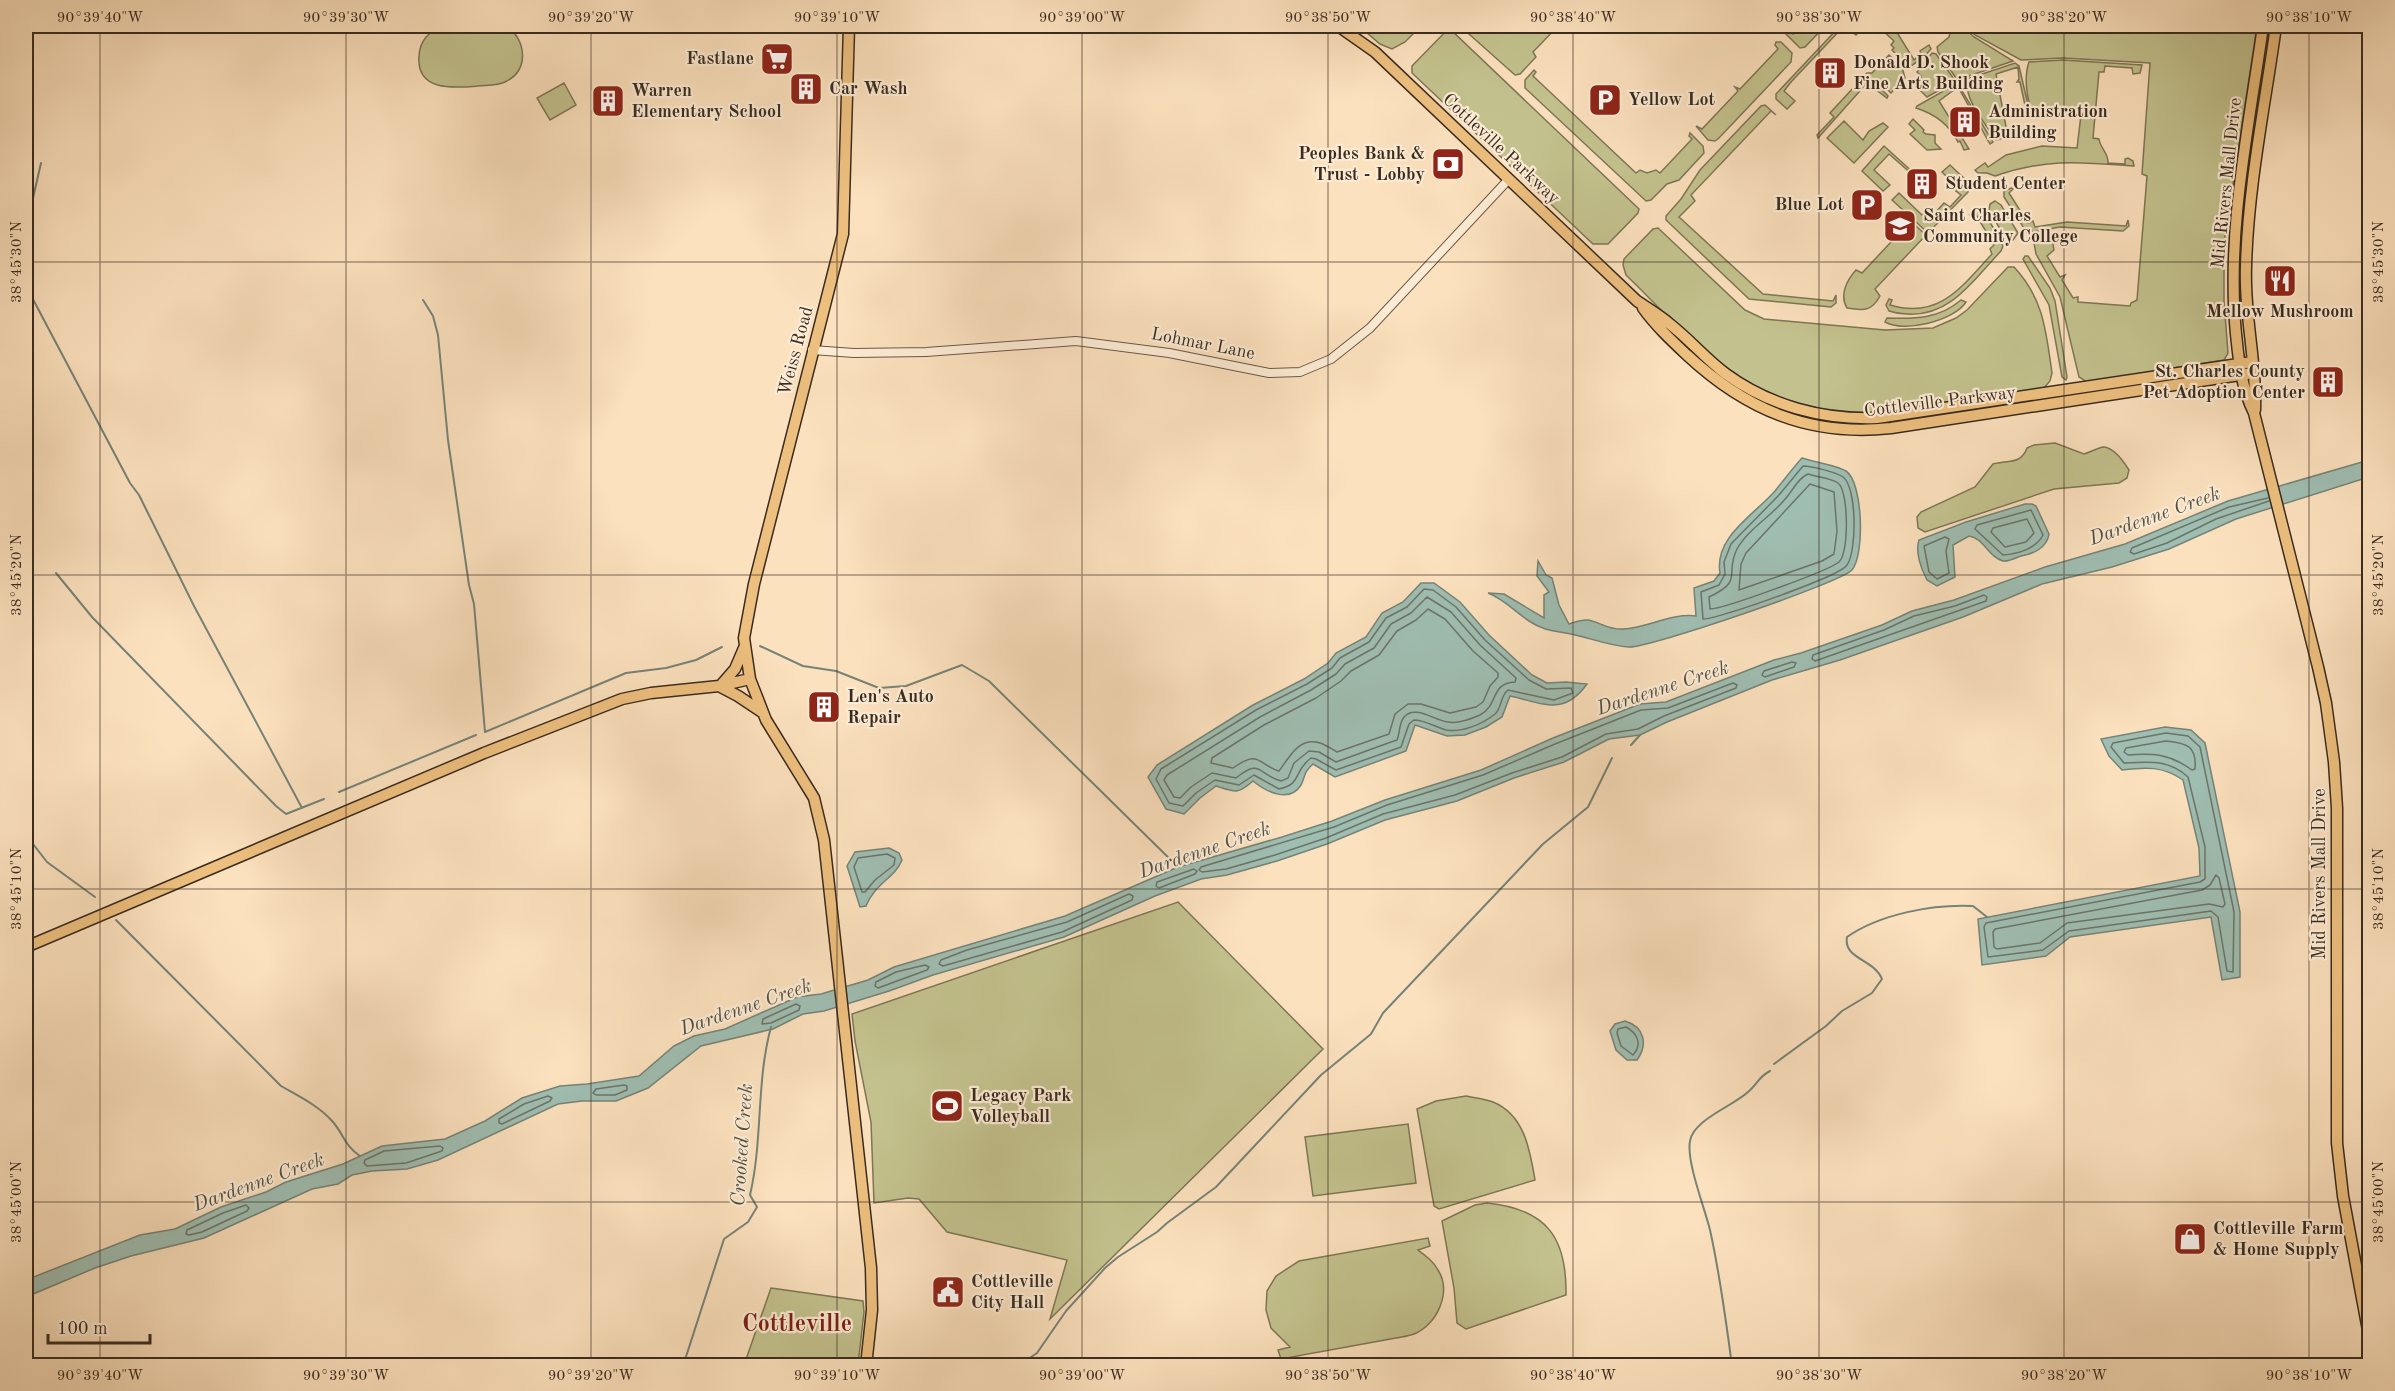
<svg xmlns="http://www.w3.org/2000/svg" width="2395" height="1391" viewBox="0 0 2395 1391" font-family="'Old Standard TT',serif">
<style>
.green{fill:#c3c28e;stroke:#7e7657;stroke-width:1.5}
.water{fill:#9fbeb2;stroke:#768378;stroke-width:1.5}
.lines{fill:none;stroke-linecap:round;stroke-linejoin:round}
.shore{stroke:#6c7469;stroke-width:1.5}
.stream{stroke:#768378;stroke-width:2}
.minor-casing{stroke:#6a5848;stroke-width:10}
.major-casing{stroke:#392b20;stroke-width:13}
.minor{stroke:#fdecd5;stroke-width:8}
.major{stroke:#eec07f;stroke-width:10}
.ticks{fill:none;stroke:#392b20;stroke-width:1.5;stroke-opacity:0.45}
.labels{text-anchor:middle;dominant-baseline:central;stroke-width:4.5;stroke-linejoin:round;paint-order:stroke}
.poi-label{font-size:18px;font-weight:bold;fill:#392b20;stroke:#fdecd5;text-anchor:start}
.street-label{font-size:18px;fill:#392b20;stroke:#fdecd5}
.water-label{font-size:20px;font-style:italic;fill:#525044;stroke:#fdecd5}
.district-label{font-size:24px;font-weight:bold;fill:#7a1f14;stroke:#fdecd5}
.neatline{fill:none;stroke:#392b20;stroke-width:2}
.ticks-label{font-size:15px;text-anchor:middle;fill:#392b20}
</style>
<rect width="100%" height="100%" fill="#fce1be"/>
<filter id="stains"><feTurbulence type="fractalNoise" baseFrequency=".00333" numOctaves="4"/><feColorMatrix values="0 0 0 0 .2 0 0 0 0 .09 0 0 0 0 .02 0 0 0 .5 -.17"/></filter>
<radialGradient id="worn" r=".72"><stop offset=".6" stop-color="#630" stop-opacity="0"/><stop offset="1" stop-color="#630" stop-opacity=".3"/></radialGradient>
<!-- green -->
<path class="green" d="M443 26H507C526 40 530 70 505 82 497 86 486 85 478 86 454 88 416 92 419 56 420 40 429 31 443 26Z
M1359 26H1421L1405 42 1392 49 1380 44Z
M1460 26H1558L1533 52 1536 57 1520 74 1515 75Z
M1804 26H1825L1805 47 1800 48 1785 33 1788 31 1793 34Z
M1840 26H1863L1864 27 1856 35 1844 26 1791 82 1784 91 1795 101 1787 109 1776 99V94Z
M1884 26H1893L1914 60 1921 53 1920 51 1929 45 1931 49 1922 59 1909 67 1892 50 1894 48 1891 45 1894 41 1881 29Z
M1952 26H1962L1974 37 2013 61 1960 79 1956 78 1938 52 1937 47 1949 37Z
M1965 26 2145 27 2257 26 2224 243V301L2228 353 2224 360 2087 382 2079 377 2060 297 2036 254 2034 243C2038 238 2047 234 2052 239L2054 250 2047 256 2060 277 2065 275 2062 280 2073 298 2078 297V302L2130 306 2131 303 2137 300 2147 176 2142 174 2150 63 2063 58 2021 60 1975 35Z
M1448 29 1451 30 1639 209 1638 213 1608 244H1593L1412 73V66Z
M1776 42H1781L1792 53 1791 62 1718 139 1715 141 1708 140 1696 126 1702 129 1738 91 1735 87 1740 89 1778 49 1775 45Z
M1932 53 1936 54 1954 79V82L1927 97 1919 89 1921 76 1917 72Z
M1889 55 1902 67 1905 78 1891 93 1876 79 1874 82 1888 96 1887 98 1867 83 1818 138 1817 135 1834 117 1830 113 1867 73H1872Z
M2063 60 2142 65 2140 73 2133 74 2132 68 2105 66 2104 72H2099L2093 138 2099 139C2100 148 2109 154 2108 163L2125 164V159L2128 158 2133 161 2134 166C2080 162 2047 158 1995 176L1987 173H1978L1975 170 1985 163 1988 167 2006 155 2042 146 2077 148 2081 115 2034 114C2026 100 2024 76 2029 62Z
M2015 63 2019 66 2029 109 2026 110 2020 82H2017L2019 79 2018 67 1996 74 2008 137 1996 140C1985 123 1964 100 1967 79Z
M1534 70 1536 72 1533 76 1636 173 1640 170 1647 173 1656 170 1660 173 1692 139 1689 136 1690 133 1703 146 1704 153 1679 180 1667 184 1651 200 1646 201 1525 88V80Z
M564 83 576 105 550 120 537 98Z
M1954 85 1959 86 1993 142 1990 144 1958 87 1939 101 1969 149 1964 150 1960 141 1958 142C1949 124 1935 114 1916 108L1917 106Z
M2256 103 2261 104 2243 292H2238L2240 224Z
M1765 105 1776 115 1771 111 1691 195 1695 201 1679 217 1763 294 1833 301 1836 295V303L1831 307 1749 299 1666 220V216L1681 199 1700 170 1761 106Z
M1913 119 1924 130 1923 132 1926 134 1935 135V143L1941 149 1927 150 1910 134 1915 130 1909 124Z
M1844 121 1863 140 1869 131 1883 123 1888 127 1854 163 1827 138Z
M1884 146 1916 175 1922 169 1929 176 1922 183 1889 154 1874 170 1890 185 1883 191 1862 171Z
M1950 165 1967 181 1968 192 1928 233 1892 200 1899 193 1922 215 1927 210 1933 215 1944 203 1950 207 1961 195 1956 191 1958 188 1942 172Z
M2011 188 2013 189 2009 193 2028 223 2033 221 2035 227 2067 222 2126 226 2128 220 2129 226 2123 231 2060 227 2027 233 2004 197V191Z
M1995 201 2001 205 2018 233 2013 240H2007L1989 211 1990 204Z
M1976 209C1987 212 1997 235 2003 246L2001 251C1974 279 1951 317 1907 314 1901 314 1895 313 1889 311L1886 305 1889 299 1892 300 1890 305C1940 320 1962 286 1992 254L1990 249 1994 245 1975 213 1969 215Z
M1906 217 1926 235 1875 289 1880 296C1872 311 1864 311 1847 308 1839 295 1847 280 1856 270L1862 273 1906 226 1903 222Z
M1658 228 1745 310 1764 319 1885 330 1933 328 1956 318 1967 310 2008 267H2014C2044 299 2046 332 2052 373L2050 381 2044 388C2010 393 1977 398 1944 404 1866 416 1802 423 1733 374 1694 346 1660 308 1626 275L1623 265 1624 259 1653 229Z
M2025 256H2028L2050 288 2055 301 2067 377 2066 380 2062 377 2049 305 2023 259Z
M1961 300 1966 302C1954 321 1904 333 1885 322L1887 318C1915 319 1939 319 1961 300Z
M2055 443 2084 454C2090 452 2098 448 2103 447 2114 447 2124 462 2129 470L2127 478 2119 483 2054 489 1925 532 1918 528 1917 517 1921 512 1975 487 1993 464C2007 460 2021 465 2027 448L2034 445Z
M1178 902 1323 1049 1050 1319 1067 1260 947 1232 919 1199 908 1198 874 1203 871 1122 855 1041 852 1014Z
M1466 1096C1475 1098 1485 1099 1493 1102 1525 1115 1530 1151 1535 1180L1439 1209 1434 1206 1417 1109 1436 1101Z
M1408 1124 1416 1183 1313 1196 1305 1137Z
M1487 1203C1547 1209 1567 1238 1566 1295L1466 1329 1457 1323 1454 1288 1442 1221 1475 1205Z
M1428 1238 1430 1246 1418 1250C1426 1256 1433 1261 1438 1270 1452 1292 1437 1325 1414 1334 1409 1336 1401 1337 1396 1338L1281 1359 1278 1350 1290 1347 1271 1328 1266 1310 1267 1291 1276 1276 1299 1261Z
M771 1288 863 1301 864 1312 858 1365H744Z"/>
<!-- water -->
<path class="water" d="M1802 458C1814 462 1836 465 1846 471 1863 482 1865 555 1852 570 1840 583 1649 648 1629 647 1609 646 1591 638 1571 634 1553 630 1546 632 1529 621 1514 611 1504 599 1488 593L1504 594 1544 618V595L1549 592 1537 576 1538 561 1546 575 1552 578 1559 605 1569 624C1576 622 1585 618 1592 621 1603 624 1610 630 1623 629 1647 628 1671 613 1696 616L1694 588 1714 581 1720 573C1714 537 1754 515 1775 491 1784 480 1792 469 1802 458Z
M2369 460V477L2236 519 2169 549 2112 567 2042 584 1963 617 1840 660 1772 680 1667 722 1640 735 1609 739 1564 762 1514 778 1457 801 1385 820 1327 844 1277 861 1227 875 1201 879 1155 896 1064 937 933 975 889 991 824 1011 803 1014 773 1029 701 1046 648 1088 616 1101H582L558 1104 438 1160 407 1169 372 1171 352 1175 338 1184 312 1189 204 1238 131 1256 95 1268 26 1297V1280L140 1235 175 1229 221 1207 266 1192 286 1182 343 1164 382 1146 445 1139 485 1121 522 1098 560 1086 587 1084 639 1076 674 1046 694 1036 725 1029 797 997 821 994 868 980 894 967 1065 916 1178 867 1282 837 1332 821 1385 800 1481 770 1553 738 1640 704 1666 702 1774 660 1801 653 1882 625 1912 611 1954 600 2045 567 2125 544 2228 501Z
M2025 504H2032L2036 506 2049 534C2047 548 2033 554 2021 556 2015 558 2009 562 2003 561 1988 557 1984 538 1969 536L1953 545 1955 577 1937 586 1927 580C1921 569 1915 552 1919 540L1966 522Z
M1421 583H1434L1460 602 1489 635 1532 675 1547 683 1566 682 1587 684C1563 717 1543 703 1510 696L1502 717 1486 727 1465 735 1447 736 1415 725 1406 751 1335 777 1313 764C1303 773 1306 775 1301 785 1289 804 1265 791 1253 781 1237 795 1235 792 1216 786L1200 798 1184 814 1166 809 1148 777 1157 765 1253 705 1304 679 1328 663 1336 653 1366 637 1382 613 1403 602Z
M2165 727 2191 730 2205 743 2240 912V977L2222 980 2211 917 2070 937 2046 956 1982 965 1978 919 2200 876 2199 848 2183 780C2163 766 2146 767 2122 770L2109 756 2101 739Z
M889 848 899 853 902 860C895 878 875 883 866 906L860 907 847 866 855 852Z
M1625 1021C1645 1027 1648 1045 1637 1060H1627L1616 1050 1610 1031 1615 1024Z"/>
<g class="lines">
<!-- shore -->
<path class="shore" d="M1803 466C1811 466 1836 472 1843 477 1857 487 1857 551 1847 565 1840 576 1719 619 1703 619L1701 592 1719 585 1725 574 1724 562 1731 544 1779 495Z
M1808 474C1817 477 1831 478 1838 483 1849 491 1849 554 1839 562 1828 571 1723 609 1710 609L1709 597C1745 580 1724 575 1737 549 1748 529 1772 516 1786 498 1793 490 1798 478 1808 474Z
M1810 484 1834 492 1837 531 1834 554 1822 561 1739 590 1741 564 1746 553Z
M2268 498 2229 507 2132 548 2130 552 2134 554 2167 543 2216 519 2269 501
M2031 510 2043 535C2036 549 2017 554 2003 555L1975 529 1977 525Z
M2027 519 2034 533 2026 542 2005 547 1991 532 1993 528Z
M1945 537 1949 539 1946 551 1949 573 1937 579 1929 572 1924 546Z
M1424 589 1433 590 1456 607 1485 640 1529 680 1546 689 1571 688 1573 693 1554 700 1508 690C1500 696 1502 708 1495 714 1483 724 1461 733 1446 730 1435 727 1425 720 1414 720L1409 724 1401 747 1336 770 1316 759 1311 758C1292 772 1303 784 1279 789L1254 775 1239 785 1215 780 1196 793 1183 806 1169 803 1156 779 1161 769 1256 710 1307 684 1332 668 1340 658 1369 642 1386 618 1407 607Z
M1984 595 1987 597 1986 601 1815 661 1812 659 1813 655 1884 630 1914 616 1955 606Z
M1427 597 1451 612 1480 645 1516 678 1515 682C1490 683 1499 705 1480 715 1471 719 1458 724 1448 722 1435 721 1415 704 1404 717 1399 723 1400 733 1397 740L1391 742 1336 762 1319 752 1309 751 1294 763 1288 778 1281 781C1257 774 1261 758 1236 778L1212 773 1191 787 1180 798 1174 797 1164 780 1167 775 1260 717 1311 690 1336 674 1345 664 1374 648 1391 624 1411 613Z
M1428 609 1445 619 1473 651 1498 673V677L1490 686 1483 702 1476 707 1450 713 1421 704H1408L1395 714 1389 734 1337 752C1332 749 1326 745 1320 743 1299 736 1289 758 1279 771 1257 764 1260 749 1233 768L1211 763 1212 758 1264 725 1316 698 1341 681 1351 671 1379 655 1397 631 1416 620Z
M1792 662 1796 663 1794 667 1765 677 1762 675 1764 671Z
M1733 683 1737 685 1736 688 1664 716 1638 729 1606 734 1562 757 1512 773 1455 795 1383 814 1326 838 1275 855 1226 869 1202 872 1199 870 1201 867 1334 827 1387 805 1483 775 1555 744 1641 710 1668 708Z
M2166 733 2188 736 2200 747 2234 912 2233 972 2227 971 2218 917 2211 911 2069 931 2043 950 1988 957 1984 927 1986 923 2200 882 2205 879V847L2188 777C2168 759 2149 762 2124 763L2111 747 2113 743Z
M2166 741C2187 743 2197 746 2195 769L2192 770C2170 754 2154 753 2128 755L2124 752 2126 748Z
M887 854 895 858 894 865 875 880 865 892H862L854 867 858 858Z
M1194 869 1197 871 1195 874 1159 888 1156 886 1157 882Z
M2216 875 2219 878 2225 904 2223 907 2209 904 2067 923 2040 943 1997 949 1994 947 1993 932 1995 929 2202 890 2210 885Z
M1129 894 1133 896 1132 900 1062 932 943 966 939 964 941 960 967 950 1067 922Z
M925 965 929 967 927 970 878 988 875 986 876 982 896 972Z
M796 1004 800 1006 799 1010 771 1023 762 1024 763 1019Z
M1626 1027C1637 1033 1643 1044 1633 1055L1621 1046 1617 1033 1618 1029Z
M624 1085 627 1086V1090L615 1095H596L593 1093 596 1089Z
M548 1096 552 1098 550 1101 502 1124 499 1123V1119L524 1104Z
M440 1146 443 1148 442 1151 406 1163 367 1166 364 1163 365 1160 384 1151Z
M246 1205 249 1208 247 1211 202 1232 189 1235 186 1234 187 1230 223 1213Z"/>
<!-- stream -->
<path class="stream" d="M26 229 41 163
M26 286 130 483 139 495 194 606 302 808
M423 300 433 316 438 335 448 440 469 585 474 604 485 732 626 673 666 668 696 660 722 647
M56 573 92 617 276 806 286 814 324 799
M760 646 803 666 836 671 879 688 906 686 962 665 989 681 1178 867
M1631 745 1640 735
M339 792 476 735
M26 835 47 862 95 897
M116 920 281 1086C300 1097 319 1106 333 1122 344 1135 345 1146 360 1156
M1774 1064 1826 1026 1842 1011 1872 993 1882 979C1874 959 1843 959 1847 937 1880 914 1933 904 1973 906L1987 917
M683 1366 724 1239 748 1222 757 1207 750 1195C763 1140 756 1082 771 1027
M1018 1366 1037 1353 1066 1311 1105 1268 1118 1257 1157 1232 1167 1223 1216 1187 1321 1075 1371 1034 1383 1013 1543 844 1588 807 1612 758
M1732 1366C1726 1320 1720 1275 1710 1230 1705 1209 1686 1161 1690 1141 1693 1120 1733 1106 1748 1092 1758 1084 1758 1077 1770 1071"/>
<!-- minor casing -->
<g class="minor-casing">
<path id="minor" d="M812 350 854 353 926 352 1076 341 1169 353 1269 373 1300 372 1331 359 1370 328 1509 179"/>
</g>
<!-- major casing -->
<g class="major-casing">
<path id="major" d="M849 26 843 234 754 584 744 638 750 679 766 720 814 798 824 840 871 1268 872 1310 866 1366
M1338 26 1375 52 1637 301C1649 309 1661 316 1671 325 1690 340 1706 359 1726 374 1770 406 1823 420 1877 418L2252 362
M2263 26C2249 127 2226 231 2236 334 2239 363 2241 386 2254 413L2318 667 2326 703 2334 762 2337 808V1143L2343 1196 2370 1341
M1643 308C1656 326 1671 340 1687 355 1746 410 1810 437 1891 428L2253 373
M2255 410C2257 363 2244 316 2246 267 2248 186 2265 106 2276 26
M721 685 735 669 744 648
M719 686 738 696 762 712
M26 947 484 753 622 699 651 693 719 686 750 679"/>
</g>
<!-- minor -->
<use href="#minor" class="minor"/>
<!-- major -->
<use href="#major" class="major"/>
</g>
<!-- ticks -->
<path class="ticks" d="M100 26V1366M346 26V1366M591 26V1366M837 26V1366M1082 26V1366M1328 26V1366M1573 26V1366M1819 26V1366M2064 26V1366M2309 26V1366M26 262H2370M26 575H2370M26 889H2370M26 1202H2370"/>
<!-- icons -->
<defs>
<g id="supermarket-square" transform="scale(1.725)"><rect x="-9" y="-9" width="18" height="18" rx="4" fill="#8f2418" stroke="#fdecd5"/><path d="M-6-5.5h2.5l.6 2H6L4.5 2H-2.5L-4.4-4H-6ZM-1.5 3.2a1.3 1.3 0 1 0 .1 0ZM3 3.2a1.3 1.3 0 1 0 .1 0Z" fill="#fff"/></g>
<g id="building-square" transform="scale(1.725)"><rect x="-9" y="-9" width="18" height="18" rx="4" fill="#8f2418" stroke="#fdecd5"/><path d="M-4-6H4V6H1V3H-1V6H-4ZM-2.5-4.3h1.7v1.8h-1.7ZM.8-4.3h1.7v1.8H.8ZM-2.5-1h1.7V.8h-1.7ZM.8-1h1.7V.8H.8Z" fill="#fff"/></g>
<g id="parking-square" transform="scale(1.725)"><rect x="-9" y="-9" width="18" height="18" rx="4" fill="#8f2418" stroke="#fdecd5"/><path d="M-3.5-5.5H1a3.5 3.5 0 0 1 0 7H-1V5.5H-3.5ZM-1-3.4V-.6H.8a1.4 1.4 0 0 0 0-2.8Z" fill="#fff"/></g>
<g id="bank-square" transform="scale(1.725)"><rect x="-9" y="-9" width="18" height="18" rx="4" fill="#8f2418" stroke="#fdecd5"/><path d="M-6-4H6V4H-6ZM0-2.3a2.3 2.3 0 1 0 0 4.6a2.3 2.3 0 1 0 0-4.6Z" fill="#fff"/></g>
<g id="university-square" transform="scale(1.725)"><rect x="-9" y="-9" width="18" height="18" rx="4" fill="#8f2418" stroke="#fdecd5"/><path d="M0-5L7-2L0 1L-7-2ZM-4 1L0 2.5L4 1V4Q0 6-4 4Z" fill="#fff"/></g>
<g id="restaurant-square" transform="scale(1.725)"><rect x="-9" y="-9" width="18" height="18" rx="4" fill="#8f2418" stroke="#fdecd5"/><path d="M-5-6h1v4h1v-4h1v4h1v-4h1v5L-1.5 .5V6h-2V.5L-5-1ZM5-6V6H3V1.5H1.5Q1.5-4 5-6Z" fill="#fff"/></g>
<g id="stadium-square" transform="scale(1.725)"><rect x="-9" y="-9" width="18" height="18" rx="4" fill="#8f2418" stroke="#fdecd5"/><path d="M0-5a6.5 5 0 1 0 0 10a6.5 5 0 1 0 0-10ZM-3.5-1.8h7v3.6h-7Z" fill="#fff"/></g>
<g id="shop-square" transform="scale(1.725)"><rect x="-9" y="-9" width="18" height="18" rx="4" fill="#8f2418" stroke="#fdecd5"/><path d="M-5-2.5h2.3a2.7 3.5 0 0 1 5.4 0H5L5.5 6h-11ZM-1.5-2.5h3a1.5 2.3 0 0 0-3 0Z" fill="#fff"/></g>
<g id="civic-square" transform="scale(1.725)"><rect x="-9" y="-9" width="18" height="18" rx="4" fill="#8f2418" stroke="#fdecd5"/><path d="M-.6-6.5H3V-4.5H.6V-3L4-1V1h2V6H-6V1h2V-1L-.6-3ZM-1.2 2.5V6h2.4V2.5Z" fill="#fff"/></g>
</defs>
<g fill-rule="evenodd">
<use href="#supermarket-square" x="777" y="59"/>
<use href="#building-square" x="1830" y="73"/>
<use href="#building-square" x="806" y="89"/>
<use href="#parking-square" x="1605" y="100"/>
<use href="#building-square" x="608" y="101"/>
<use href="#building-square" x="1965" y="122"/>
<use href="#bank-square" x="1448" y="164"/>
<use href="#building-square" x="1922" y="184"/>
<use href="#parking-square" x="1867" y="205"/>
<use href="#university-square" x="1900" y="226"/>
<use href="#restaurant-square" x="2280" y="281"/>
<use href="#building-square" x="2328" y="382"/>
<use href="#building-square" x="824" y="707"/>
<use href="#stadium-square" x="947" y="1106"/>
<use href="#shop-square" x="2190" y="1239"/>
<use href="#civic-square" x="948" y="1292"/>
</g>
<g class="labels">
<!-- poi labels -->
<g class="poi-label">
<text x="754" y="59" text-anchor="end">Fastlane</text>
<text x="1853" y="63">Donald D. Shook<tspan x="1853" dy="21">Fine Arts Building</tspan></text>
<text x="829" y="89">Car Wash</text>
<text x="631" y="91">Warren<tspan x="631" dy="21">Elementary School</tspan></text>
<text x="1628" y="100">Yellow Lot</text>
<text x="1988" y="112">Administration<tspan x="1988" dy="21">Building</tspan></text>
<text x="1425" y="154" text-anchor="end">Peoples Bank &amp;<tspan x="1425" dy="21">Trust - Lobby</tspan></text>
<text x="1945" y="184">Student Center</text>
<text x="1844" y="205" text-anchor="end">Blue Lot</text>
<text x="1923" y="216">Saint Charles<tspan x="1923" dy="21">Community College</tspan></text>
<text x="2280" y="312" text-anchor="middle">Mellow Mushroom</text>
<text x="2305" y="372" text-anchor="end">St. Charles County<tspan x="2305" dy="21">Pet Adoption Center</tspan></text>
<text x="847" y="697">Len's Auto<tspan x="847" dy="21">Repair</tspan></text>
<text x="970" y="1096">Legacy Park<tspan x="970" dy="21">Volleyball</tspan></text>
<text x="2213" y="1229">Cottleville Farm<tspan x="2213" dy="21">&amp; Home Supply</tspan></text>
<text x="971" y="1282">Cottleville<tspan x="971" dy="21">City Hall</tspan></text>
</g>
<!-- street labels -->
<g class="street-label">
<text transform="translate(1501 149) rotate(43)">Cottleville Parkway</text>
<text transform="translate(2227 183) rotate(-84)">Mid Rivers Mall Drive</text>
<text transform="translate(1203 344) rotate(11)">Lohmar Lane</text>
<text transform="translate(796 351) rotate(-75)">Weiss Road</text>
<text transform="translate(1940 402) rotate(-7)">Cottleville Parkway</text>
<text transform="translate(2320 874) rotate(-90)">Mid Rivers Mall Drive</text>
</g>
<!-- water labels -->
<g class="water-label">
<text transform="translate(2155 517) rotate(-20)">Dardenne Creek</text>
<text transform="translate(1663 689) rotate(-18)">Dardenne Creek</text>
<text transform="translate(1205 851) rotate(-19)">Dardenne Creek</text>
<text transform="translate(746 1008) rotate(-19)">Dardenne Creek</text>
<text transform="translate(743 1145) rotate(-86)">Crooked Creek</text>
<text transform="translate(259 1183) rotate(-20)">Dardenne Creek</text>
</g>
<!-- district labels -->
<g class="district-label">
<text x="797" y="1325">Cottleville</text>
</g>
</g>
<!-- margin -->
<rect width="2395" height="1391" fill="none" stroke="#fce1be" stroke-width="66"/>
<!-- scale -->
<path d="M48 1334v9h102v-9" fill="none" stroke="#392b20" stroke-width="3"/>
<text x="57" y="1334" font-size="18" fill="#392b20" stroke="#fdecd5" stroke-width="4.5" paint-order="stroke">100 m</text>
<rect x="33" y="33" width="2329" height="1325" class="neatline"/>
<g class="ticks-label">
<text x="100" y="22">90°39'40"W</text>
<text x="346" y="22">90°39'30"W</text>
<text x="591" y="22">90°39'20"W</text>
<text x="837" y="22">90°39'10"W</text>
<text x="1082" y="22">90°39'00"W</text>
<text x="1328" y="22">90°38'50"W</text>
<text x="1573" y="22">90°38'40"W</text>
<text x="1819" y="22">90°38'30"W</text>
<text x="2064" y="22">90°38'20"W</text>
<text x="2309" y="22">90°38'10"W</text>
<text transform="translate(16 262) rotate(-90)" y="5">38°45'30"N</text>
<text transform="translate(2378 262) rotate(-90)" y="5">38°45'30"N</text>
<text transform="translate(16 575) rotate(-90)" y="5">38°45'20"N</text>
<text transform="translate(2378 575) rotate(-90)" y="5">38°45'20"N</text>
<text transform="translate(16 889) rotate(-90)" y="5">38°45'10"N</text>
<text transform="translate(2378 889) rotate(-90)" y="5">38°45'10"N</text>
<text transform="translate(16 1202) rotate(-90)" y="5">38°45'00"N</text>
<text transform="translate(2378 1202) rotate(-90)" y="5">38°45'00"N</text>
<text x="100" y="1380">90°39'40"W</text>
<text x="346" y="1380">90°39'30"W</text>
<text x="591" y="1380">90°39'20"W</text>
<text x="837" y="1380">90°39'10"W</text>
<text x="1082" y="1380">90°39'00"W</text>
<text x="1328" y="1380">90°38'50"W</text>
<text x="1573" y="1380">90°38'40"W</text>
<text x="1819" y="1380">90°38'30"W</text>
<text x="2064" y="1380">90°38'20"W</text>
<text x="2309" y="1380">90°38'10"W</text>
</g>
<rect width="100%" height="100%" filter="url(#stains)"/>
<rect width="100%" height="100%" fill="url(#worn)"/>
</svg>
